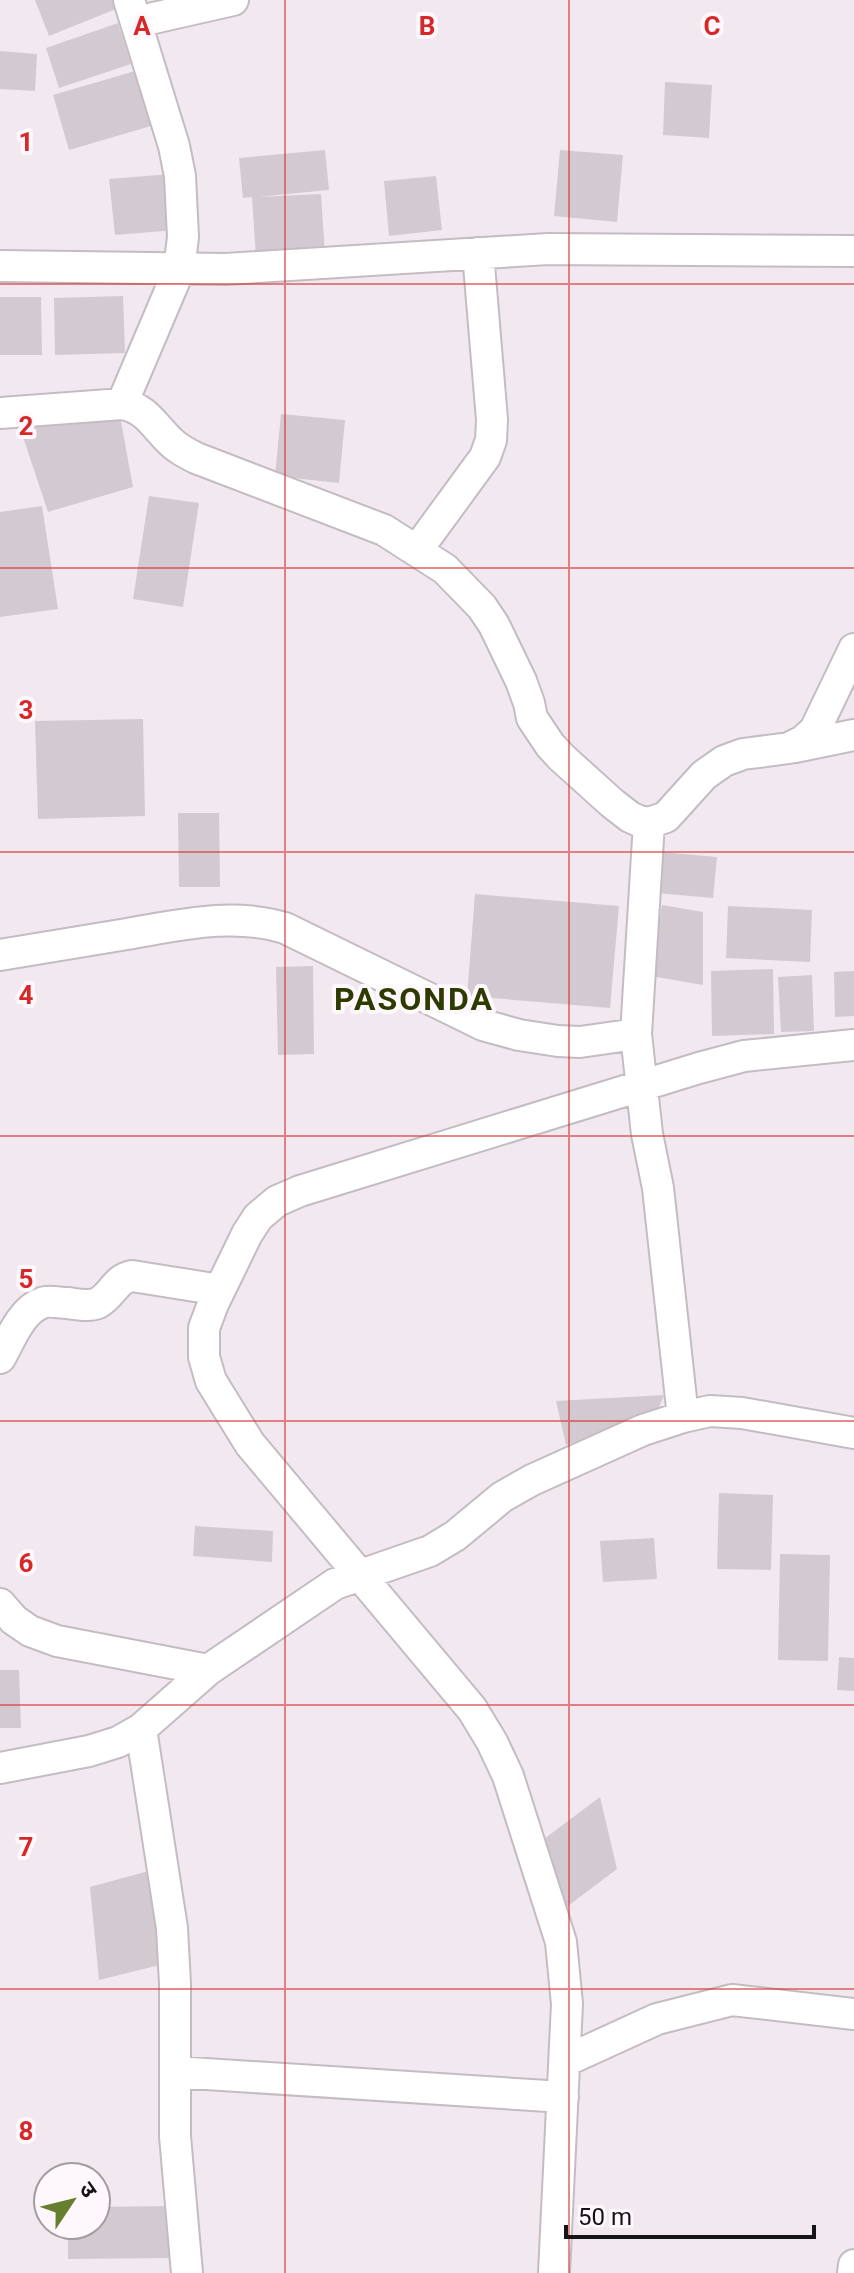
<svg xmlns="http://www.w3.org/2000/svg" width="854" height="2273" viewBox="0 0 854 2273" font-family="Roboto,'Noto Sans Devanagari',sans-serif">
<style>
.building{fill:#d3cad1}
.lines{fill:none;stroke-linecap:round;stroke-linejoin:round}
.minor-casing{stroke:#c4bcc2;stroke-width:34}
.minor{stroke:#fff;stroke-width:30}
.grid{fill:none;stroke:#d62828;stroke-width:2;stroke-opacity:0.55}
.labels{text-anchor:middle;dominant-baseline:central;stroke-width:8;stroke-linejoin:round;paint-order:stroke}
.district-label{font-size:32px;font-weight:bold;letter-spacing:2px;fill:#2d3a00;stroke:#fef7fc}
.grid-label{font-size:26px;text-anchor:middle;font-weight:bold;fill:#d62828;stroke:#fef7fc;stroke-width:8;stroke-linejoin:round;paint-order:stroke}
</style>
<rect width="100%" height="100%" fill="#f2e9f0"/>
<!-- building -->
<path class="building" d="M35 0H112L116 9 49 36Z
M118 23 131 64 59 88 46 48Z
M0 51 37 54 35 91 0 89Z
M135 71 151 126 69 150 53 95Z
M665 82 712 85 709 138 663 135Z
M325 150 329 190 257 197 321 194 325 254 256 257 252 197 243 198 239 158Z
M560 150 623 155 617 222 554 216Z
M171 174 176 230 115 235 109 179Z
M436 176 442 230 389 236 384 181Z
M123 296 125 353 55 355 54 298Z
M0 297H41L42 355H0Z
M281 414 345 420 339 483 275 476Z
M120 416 133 487 48 512 19 425Z
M149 496 199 503 183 607 133 599Z
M42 506 58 609 0 617V512Z
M143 719 145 816 38 819 35 721Z
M178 813H219L220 887H179Z
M660 852 717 857 713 898 656 893Z
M475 894 619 906 610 1008 467 996Z
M662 905 703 912V985L651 976Z
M728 906 812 910 810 962 726 958Z
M313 966 314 1054 278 1055 276 967Z
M773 969 774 1034 712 1036 711 971Z
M854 971V1016L835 1017 834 972Z
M812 975 814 1031 781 1032 778 977Z
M664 1395 659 1407 640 1420 566 1445 556 1401Z
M719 1493 773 1495 771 1570 717 1569Z
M195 1526 273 1531 272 1562 193 1556Z
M654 1538 657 1579 603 1582 600 1541Z
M780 1554 830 1555 828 1661 778 1660Z
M839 1657 854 1658V1691L837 1690Z
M0 1670H19L21 1728H0Z
M600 1797 617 1869 560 1912 536 1845Z
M156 1869 168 1963 99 1980 90 1887Z
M170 2206 171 2258 68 2259V2225H96V2207Z"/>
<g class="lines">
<!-- minor casing -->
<g class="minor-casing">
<path id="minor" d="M136 22 233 0
M0 266 226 269 548 249 854 251
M122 404 179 270 183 237 180 176 174 146 129 0
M0 413 122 404C145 408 153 424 168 439 176 448 186 453 196 458L384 530 445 569 482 607 494 625 521 681 529 703 532 718 550 745 561 757 612 803 630 817 639 821 649 823 666 817 704 775 724 761 743 754 789 748 803 741 815 730 854 649
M417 550 485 457 491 440 492 420 478 253
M795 747 854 735
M649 823 636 1034 647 1134 658 1188 683 1417
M0 955C42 948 85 941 127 934 180 925 232 912 285 928L483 1025 519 1035 558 1041 580 1042 636 1034
M0 1358C10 1341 21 1310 42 1303 49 1300 59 1303 67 1303 77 1304 89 1307 98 1303 113 1295 115 1279 132 1276L220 1290
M0 1604 14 1620 30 1631 57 1641 208 1670
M141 1729 172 1928 175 1984V2136L187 2273
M0 1768 89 1751 118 1742 141 1729 208 1670 335 1584 430 1551 455 1536 502 1497 532 1480 643 1430 683 1417 710 1411 742 1413 854 1433
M565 2061 657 2019 732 2000 854 2014
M175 2072 563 2097
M554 2273 567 2004 561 1942 508 1776 492 1742 472 1709 250 1444 211 1381 204 1357V1328L213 1304 247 1234 258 1217 277 1201 300 1191 699 1068 744 1056 854 1045
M853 2273 854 2265"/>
</g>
<!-- minor -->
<use href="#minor" class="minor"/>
</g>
<!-- grid -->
<path class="grid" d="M285 0V2273M569 0V2273M0 284H854M0 568H854M0 852H854M0 1136H854M0 1421H854M0 1705H854M0 1989H854"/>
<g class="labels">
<!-- district labels -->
<g class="district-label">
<text x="414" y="999">PASONDA</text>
</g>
</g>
<g class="grid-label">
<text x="142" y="35">A</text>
<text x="427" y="35">B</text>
<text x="712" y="35">C</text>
<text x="26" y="151">1</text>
<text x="26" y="435">2</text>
<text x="26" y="719">3</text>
<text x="26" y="1004">4</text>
<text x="26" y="1288">5</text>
<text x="26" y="1572">6</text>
<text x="26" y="1856">7</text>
<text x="26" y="2140">8</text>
</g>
<!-- north arrow -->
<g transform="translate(72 2201) rotate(55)"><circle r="38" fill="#fef7fc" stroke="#a29ca0" stroke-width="2"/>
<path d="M0-6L14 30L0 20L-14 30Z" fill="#687e2f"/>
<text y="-12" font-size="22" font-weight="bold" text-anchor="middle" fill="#171416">उ</text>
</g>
<!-- scale -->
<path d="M566 2225v12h248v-12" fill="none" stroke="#171416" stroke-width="4"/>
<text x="578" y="2225" font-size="24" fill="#171416" stroke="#fef7fc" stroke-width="6" paint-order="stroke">50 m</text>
</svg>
